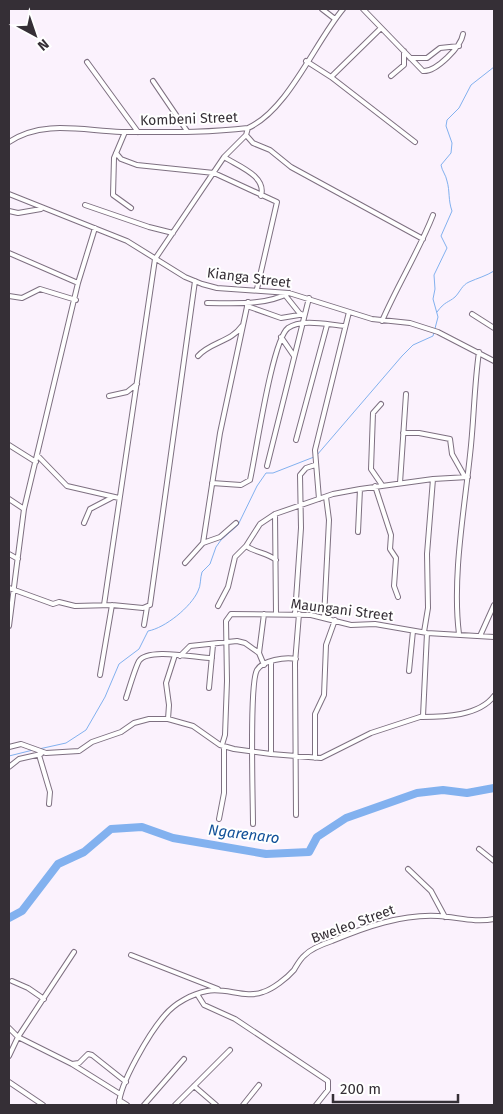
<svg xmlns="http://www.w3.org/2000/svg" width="503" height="1114" viewBox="0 0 503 1114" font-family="'Fira Sans',sans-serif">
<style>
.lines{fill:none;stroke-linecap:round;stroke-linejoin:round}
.stream{stroke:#82b1ef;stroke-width:1}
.river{stroke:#82b1ef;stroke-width:8}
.street-casing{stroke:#7e7081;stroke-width:6}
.street{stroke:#fff;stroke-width:4}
.labels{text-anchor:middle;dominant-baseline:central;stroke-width:4;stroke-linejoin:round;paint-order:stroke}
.street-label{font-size:14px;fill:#352f36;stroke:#fff}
.water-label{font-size:15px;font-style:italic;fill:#125199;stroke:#fff}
</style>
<rect width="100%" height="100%" fill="#fbf2fd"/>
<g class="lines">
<!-- stream -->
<path class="stream" d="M437 312C445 301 448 303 455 297 460 292 462 285 469 282 478 278 486 276 494 271
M317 455 402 356 413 345 433 336 438 317 433 299 435 289 434 275 447 248 441 236 452 211C448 200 450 191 447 181 446 175 442 171 441 165L451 153 452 143 446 126 447 120 459 108 471 85 494 67
M39 749 66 743 86 730 105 697 119 664 139 649 148 631C165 628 191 607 198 591 201 586 200 578 202 572L210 564 216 547 221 540 238 525 257 486 266 473H273L314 457
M9 756 33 750"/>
<!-- river -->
<path class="river" d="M9 918 22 911 58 864 84 852 111 829 142 827 173 838 266 854 309 852 317 837 346 818 417 793 443 790 467 793 494 788"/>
<!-- street casing -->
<g class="street-casing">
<path id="street" d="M322 9 335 19
M363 9 423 71C436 72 461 47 463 34
M410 58H427L440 48 459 46
M306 61 331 77 415 142
M87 62 138 132
M391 76 404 65V51
M331 77 381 28
M153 81 187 131
M125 132 114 158 113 195 131 208
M246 135 253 143 270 150 291 167 423 239
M9 142C43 119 84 131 121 132 163 132 207 133 248 128 288 110 314 44 343 9
M116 153 121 159 137 165 214 173 277 202 257 289
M224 157C238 166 267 176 261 196
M9 194 127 241 185 277 202 284 217 288 289 293 372 319 410 323 438 332 494 361
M85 205 149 227 173 233
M9 211 18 213 41 209
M9 253 78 283
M285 295 301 315
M9 296 22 298 40 289 76 300
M207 303C234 303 264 306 289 293
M247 306 281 318 305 314
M472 314 494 328
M382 321C398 284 419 251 433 215
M281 337 294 356
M198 356C210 342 231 342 242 326
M109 396 127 392 137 384
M381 404 373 413 371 469 382 485
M403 433H419L450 439 452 454 465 477
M296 440 327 325
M9 445 36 462
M37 455 67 486 119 498
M267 466 309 298
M212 483 241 485 250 480C256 454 272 340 288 328 302 318 329 325 345 326
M400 483 406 394
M375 486 391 535 390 549 396 558 394 586 398 597
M9 499 24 509
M319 499 315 450 349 312
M275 514 276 614
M84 523 90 509 113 497
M358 532 360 489
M203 543 220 433 248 302
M246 546C256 553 266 552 276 560
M9 554 18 559
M185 563 203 543 220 537 236 523
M9 588 53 604 59 602 75 606 112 605 143 608 150 605 195 281
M104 605 155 259 224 157 246 135 248 128
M218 606 228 587 235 557 246 546 260 524 275 514 333 494 360 489 433 479 468 477
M264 614 259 653 264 665
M295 614 301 528 300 475 306 468 315 465
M324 618 329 520 326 497
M144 625 147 607
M9 626 24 509 78 283 95 228
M424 632 428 608 427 554 433 479
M459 634C452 578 464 512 470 455 474 421 474 387 479 352
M480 636 494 605
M180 656 190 646 237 641 245 643 259 653
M271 662V754
M409 671 413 631
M100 675 112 605
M209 688 213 645
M126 698C129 689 135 668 139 661 148 647 197 658 212 658
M422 717C444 717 479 716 494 696
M168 719 169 705 166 683 175 655
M222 745 225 735 227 681 226 621 231 614 311 615 351 625 375 624 427 633 494 637
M9 747 21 744 46 753 79 751 92 742 121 732 134 723 149 719H168L193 726 220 745 234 749 271 754 321 758 371 733 423 716 427 633
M39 755 50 792 49 804
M315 758V714L324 695 326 645 335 620
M9 767 19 759 41 754
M296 815 295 663 299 614
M219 819 224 793V746
M253 824C253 802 249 683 257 670 263 660 285 657 296 659
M479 849 494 861
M408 869 431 891 445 917
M131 955 218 989
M12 981 28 988 44 999
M197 994 204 1005 235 1019 328 1081V1090L316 1105
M9 1028 18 1037 72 1064 79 1063 88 1054 92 1055 126 1082
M9 1056 18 1037 74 952
M72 1064 120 1094
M9 1082 43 1105
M194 1086 216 1105
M119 1100 127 1105
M119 1105C119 1084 150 1032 165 1015 175 1003 192 994 207 991 225 987 246 999 263 992 273 989 287 978 294 970 297 965 300 959 305 955 312 948 323 944 332 941 365 927 402 914 438 916 457 917 475 923 494 919
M144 1105 184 1059
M175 1105 230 1050
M243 1105 259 1085"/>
</g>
<!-- street -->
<use href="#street" class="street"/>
</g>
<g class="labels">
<!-- street labels -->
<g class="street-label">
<text transform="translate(189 119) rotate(-2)">Kombeni Street</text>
<text transform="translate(249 278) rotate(7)">Kianga Street</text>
<text transform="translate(342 610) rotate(7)">Maungani Street</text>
<text transform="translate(353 924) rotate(-20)">Bweleo Street</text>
</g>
<!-- water labels -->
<g class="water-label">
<text transform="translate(244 834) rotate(7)">Ngarenaro</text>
</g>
</g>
<!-- border -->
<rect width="503" height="1114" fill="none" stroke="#352f36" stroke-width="20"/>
<!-- north arrow -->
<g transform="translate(35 35) rotate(140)" stroke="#ffffff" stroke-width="4" paint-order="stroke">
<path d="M0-4L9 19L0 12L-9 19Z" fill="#352f36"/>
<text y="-8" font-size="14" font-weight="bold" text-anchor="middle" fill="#352f36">N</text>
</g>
<!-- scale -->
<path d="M333 1094v8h125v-8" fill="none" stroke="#352f36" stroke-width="2.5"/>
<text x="340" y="1094" font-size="15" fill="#352f36" stroke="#ffffff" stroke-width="4" paint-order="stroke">200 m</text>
</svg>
